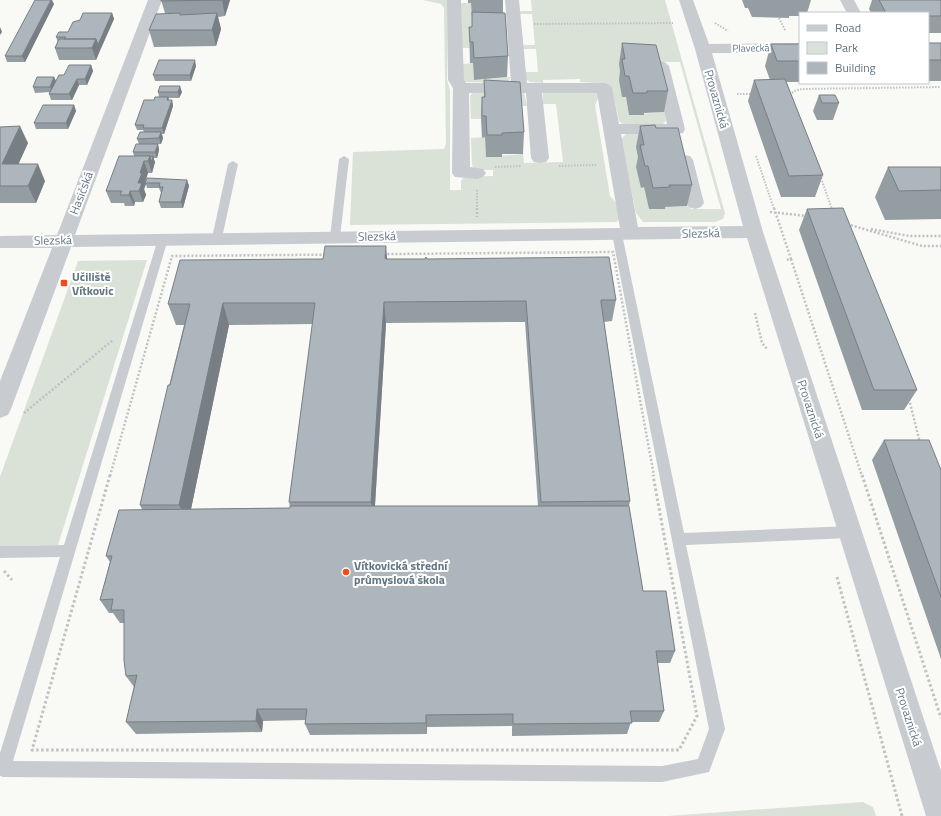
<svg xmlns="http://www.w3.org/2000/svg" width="941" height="816" viewBox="0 0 941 816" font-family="'Titillium Web',sans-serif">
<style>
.green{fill:#dae1d7}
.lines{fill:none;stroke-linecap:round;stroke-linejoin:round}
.path-far2{stroke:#bfc2c4;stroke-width:2;stroke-dasharray:1.5 1.5;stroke-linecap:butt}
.path-far1{stroke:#bfc2c4;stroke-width:2.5;stroke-dasharray:2 2;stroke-linecap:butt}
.path{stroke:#bfc2c4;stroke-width:3;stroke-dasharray:2.5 2.5;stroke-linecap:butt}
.lane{fill:#c8ccd0;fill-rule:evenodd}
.street{fill:#c8ccd0;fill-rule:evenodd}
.wall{fill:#949da2;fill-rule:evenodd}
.shaded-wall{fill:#787f84}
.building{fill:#acb6bc;stroke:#787f84}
.poi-dot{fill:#f5491a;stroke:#fff;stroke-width:1.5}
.labels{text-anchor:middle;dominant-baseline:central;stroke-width:4;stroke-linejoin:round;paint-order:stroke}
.far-street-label{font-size:10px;fill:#617584;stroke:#fff}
.street-label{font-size:12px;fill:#617584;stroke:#fff}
.poi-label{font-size:12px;font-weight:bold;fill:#617584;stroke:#fff;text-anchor:start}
</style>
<rect width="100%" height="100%" fill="#f9f9f6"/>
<!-- green -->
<path class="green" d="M423 0H448L447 79 450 91V190H461V180L465 177 493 176V170H479L473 168 472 164 471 138 485 137 486 157 523 154 524 163 563 162 556 104H543V93L591 89 600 94 595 105 610 196 619 206V219L617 222 350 225 353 152 444 149 446 144 444 8 441 4Z
M531 0H665L725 213 723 219 715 222H643L636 213 621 139 626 134 661 133 640 167 641 187H644L649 209H665L664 207 690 206 691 209H721L680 62H655L622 80V97H626L629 115 664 112 666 121 663 124 624 125 619 121C613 93 614 82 580 82V79L543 80V83L530 82 526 79 525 72H538L536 49H523V45H535L532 14H520V11H532Z
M461 3H471L484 15H506L507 34H485L472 48H462Z
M473 63 474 80 510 77 509 81 505 83 464 82 462 80V64Z
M473 92 524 93 527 106H519L485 119H471L470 96Z
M147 260 58 545 0 546V477L78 261Z
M863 802 873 807 876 816H668Z"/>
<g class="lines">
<!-- path-far2 -->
<path class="path-far2" d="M779 18 785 30
M715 23 728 31
M534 24 673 23
M737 94H752
M790 95 794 91 802 89 941 87
M756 156 774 209
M559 166 596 165
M495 167 522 166
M821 178 832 209
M477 190V209"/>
<!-- path-far1 -->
<path class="path-far1" d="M477 208V217
M774 208 791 259 785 260
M832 208 833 211
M770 212 807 216
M847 224 922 246H941
M871 229 909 236H941
M791 259 862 476
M755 313 762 343 767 349
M909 399 920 443
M24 413 113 340
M110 476 172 256 613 252 654 476"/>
<!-- path -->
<path class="path" d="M110 475 32 750H679L697 716 653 475
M862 475 941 718
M4 571 12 580
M837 577 902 816"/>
<!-- lane -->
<path class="lane" d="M344 156 349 159 340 237 335 240 330 237 339 159Z
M233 161 238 164 222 238 217 241 212 238 228 164Z
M617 231 622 234 684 533 850 526 855 528 857 532 855 536 850 538 686 545 725 729 709 772 662 782 3 777 0 776V753L60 557 0 558V546L64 545 158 239 163 236 168 239 13 761 662 766 698 759 709 729 612 234Z"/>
<!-- street -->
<path class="street" d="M148 0H162L75 235 620 228 597 93H542L549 158 546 162 540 163 534 162 531 158 526 93H469L470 167 483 169 486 173 483 177 477 179 455 177 452 173 453 88 448 80 447 0H461L464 80 466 83H511L505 0H519L527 83H604L610 85 612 88 619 124H667L653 66 656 63 661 61 666 63 669 66 685 129 683 133 677 134H621L638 227 743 226 695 49 679 0H693L709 44 800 43V53H712L763 232 941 771V816H926L747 238 71 247 11 409 8 415 0 418V381L52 248H0V236L57 235Z
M840 0H854L861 13H847Z
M684 155 690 156 693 160 704 203 701 207 695 209 689 207 686 203 675 160 678 156Z"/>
</g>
<!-- wall -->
<path class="wall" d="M161 0H230L225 16 218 17 221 29 216 46 154 47 149 30 165 13Z
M468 0H503V13L508 56 507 77 474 80 473 63H470L469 27H472V17L471 3H468Z
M742 0H811L807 13H800V16H789V18L752 17 748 8H745Z
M872 0H941V33H928V13H871L869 9Z
M54 4 25 62H7L5 56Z
M112 13 114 19 96 60H59L55 48 58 42 56 37Z
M622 43 668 91 664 112 644 113V115H629L626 97H622L619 80 620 71 619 64Z
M928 43H941V81H928Z
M771 44H800V82H786L823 175 815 197H781L748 101 754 80H770L765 66Z
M91 65 93 71 87 85H79L72 100H51L49 94 50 92 35 93 33 87 54 77 56 81 64 75Z
M196 66 191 81H155L153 75Z
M484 80 524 132 523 154H502V157H486L485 137 482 138 481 119 482 97H484Z
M158 92H182L179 98H169V100H172L173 106 164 134H162L163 138 161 144H158L159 150 157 158H153L155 162 152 173H148L145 182 187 180 189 186 183 208H161L159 202 161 193 159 188H147L146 184 144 189 146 195 143 202H135L134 206H125L124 203H111L106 191 134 156 133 152 139 144 137 139 144 132 143 130H137L135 125 154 100 159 97Z
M819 95 839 103 833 120H817L813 111Z
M74 105 76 111 68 129H36L34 123Z
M640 126 656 128 692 185 687 206 665 207V209H649L644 187 641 188 636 167 638 157 636 147Z
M0 127 28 143 18 164 45 181 36 203H0Z
M888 167H941V219L885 220 875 197Z
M807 209 917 390 904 410H862L799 230Z
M387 259H427L616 300 612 321 604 322 630 501 629 506 643 591 675 651 670 663H657L664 711 659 722H631L627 734 512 736V726L427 727V734L310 735 305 724 306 720 263 721 262 732 136 734 126 722 134 687 126 676 124 623H120L113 613H109L100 600 110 562 106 556 142 509 140 505 184 325H176L168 304ZM525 322 538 506H375L386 323ZM313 324 289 502 290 507V508L191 509 229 325Z
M884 440 941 470V659L872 460Z"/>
<!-- shaded-wall -->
<path class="shaded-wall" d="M51 0H52L54 4 25 62 22 56Z
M222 0H230L225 16Z
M112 13 114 19 100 50 98 45Z
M217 13 221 29 216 46 212 30Z
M0 27 2 32 0 35Z
M96 39 100 50 96 60 92 48Z
M195 60 196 66 191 81 190 75Z
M91 65 93 71 87 85 85 79Z
M54 77 57 83 53 92 50 87Z
M77 79 79 85 72 100 69 94Z
M180 86 182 92 179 98 178 92Z
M172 100 173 106 164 134 162 128Z
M74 105 76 111 68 129 66 123Z
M20 126 28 143 11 181 2 164Z
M161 132 163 138 161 144 159 138Z
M158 144 159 150 157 158 155 152Z
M150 156 152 162 153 156 155 162 152 173 148 161Z
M144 161 148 173 145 182 146 184 144 189 146 195 143 202 139 191 138 183 140 173Z
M38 164 45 181 36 203 28 186Z
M187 180 189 186 183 208 181 202Z
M130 191 135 202 134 206 129 195Z
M386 246 388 268 385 258Z
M384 302 386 323 374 521 371 502Z
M223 303 229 325 188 524 179 505Z
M257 709 263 721 262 732 256 721Z
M426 715 427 727V734L426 723Z"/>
<!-- building -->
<path class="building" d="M35 0H51L22 56H5Z
M161 0H222L161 1Z
M879 0H941V16H928V13H886Z
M472 12 505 13 508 56 474 58 473 42H470L469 27H472Z
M83 13H112L98 45 96 39H64L66 37H56L59 32H68L73 22 80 20Z
M180 13V15L217 13 212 30H149L156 14Z
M59 39H96L92 48H55Z
M622 43 656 45 668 91H647V93H633L629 76H625L622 59H625Z
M928 43H941V60H928Z
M771 44H800V61H777Z
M159 60H195L190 75H153Z
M69 65H91L85 79H77L69 94H49L59 75H64Z
M37 77H54L50 87H33Z
M785 79 823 175 789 176 754 80Z
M484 80 520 82 524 132 502 133V135H487L486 116H482V97H485Z
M160 86H180L178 92H158Z
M819 95H835L839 103H822Z
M155 97H168L167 100H172L162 128H143L144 125H135L144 100H154Z
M43 105H74L66 123H34Z
M655 125 656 128H678L692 185H669L670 187 653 188 648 166H645L640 145H644L640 126Z
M20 126 2 164H38L28 186H0V127Z
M140 132H161L159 138 137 139Z
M136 144H158L155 152H133Z
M119 156H150L148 161H144L140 173H142L138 183H142L139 191H130L129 195H120L122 191H106Z
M153 156 152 162 150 157Z
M888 167H941V190L899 191Z
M147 178 187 180 181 202H159L163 187H159L160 183H145Z
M843 208 917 390H874L807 209Z
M325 246H386L385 258 386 259H425L426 257 427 259 609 257 616 300H601V302L630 501 541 502 526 301 384 302 371 502H289L315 303H223L179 505H140L168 385H170L190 304H168L180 260 322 259H323Z
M884 440H929L941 470V597Z
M290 506H629L643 591H666L675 651H656L664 711H630L632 723 513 724V714L426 715V723L305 724 307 709H257L256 721 126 722 137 675 126 676 124 661V610H111L113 599 100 600 112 556H106L119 510 290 508Z"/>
<!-- markers -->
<g class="poi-dot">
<rect x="60" y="279" width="8" height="8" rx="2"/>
<circle cx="346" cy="572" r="4"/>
</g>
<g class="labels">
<!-- far-street labels -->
<g class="far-street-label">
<text transform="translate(751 48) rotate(-1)">Plavecká</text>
</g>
<!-- street labels -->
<g class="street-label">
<text transform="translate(717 99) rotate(74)">Provaznická</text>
<text transform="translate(81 193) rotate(-69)">Hasičská</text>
<text transform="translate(701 233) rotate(-1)">Slezská</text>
<text transform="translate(377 236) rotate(-1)">Slezská</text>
<text transform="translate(53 240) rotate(-1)">Slezská</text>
<text transform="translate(811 409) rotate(72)">Provaznická</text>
<text transform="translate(909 717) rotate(72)">Provaznická</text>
</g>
<!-- poi labels -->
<g class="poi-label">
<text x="72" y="276">Učiliště<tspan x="72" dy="14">Vítkovic</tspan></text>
<text x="354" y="565">Vítkovická střední<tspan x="354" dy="14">průmyslová škola</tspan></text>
</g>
</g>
<!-- legend -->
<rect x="799" y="12" width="130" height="72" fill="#ffffff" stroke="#c0c8ce"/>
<rect x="807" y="25" width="20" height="6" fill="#c8ccd0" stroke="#c0c8ce"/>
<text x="835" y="32" font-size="12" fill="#617584">Road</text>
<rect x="807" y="42" width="20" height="12" fill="#dae1d7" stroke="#c0c8ce"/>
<text x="835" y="52" font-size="12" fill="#617584">Park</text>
<rect x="807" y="62" width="20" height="12" fill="#acb6bc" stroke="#c0c8ce"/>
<text x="835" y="72" font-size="12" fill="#617584">Building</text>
</svg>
